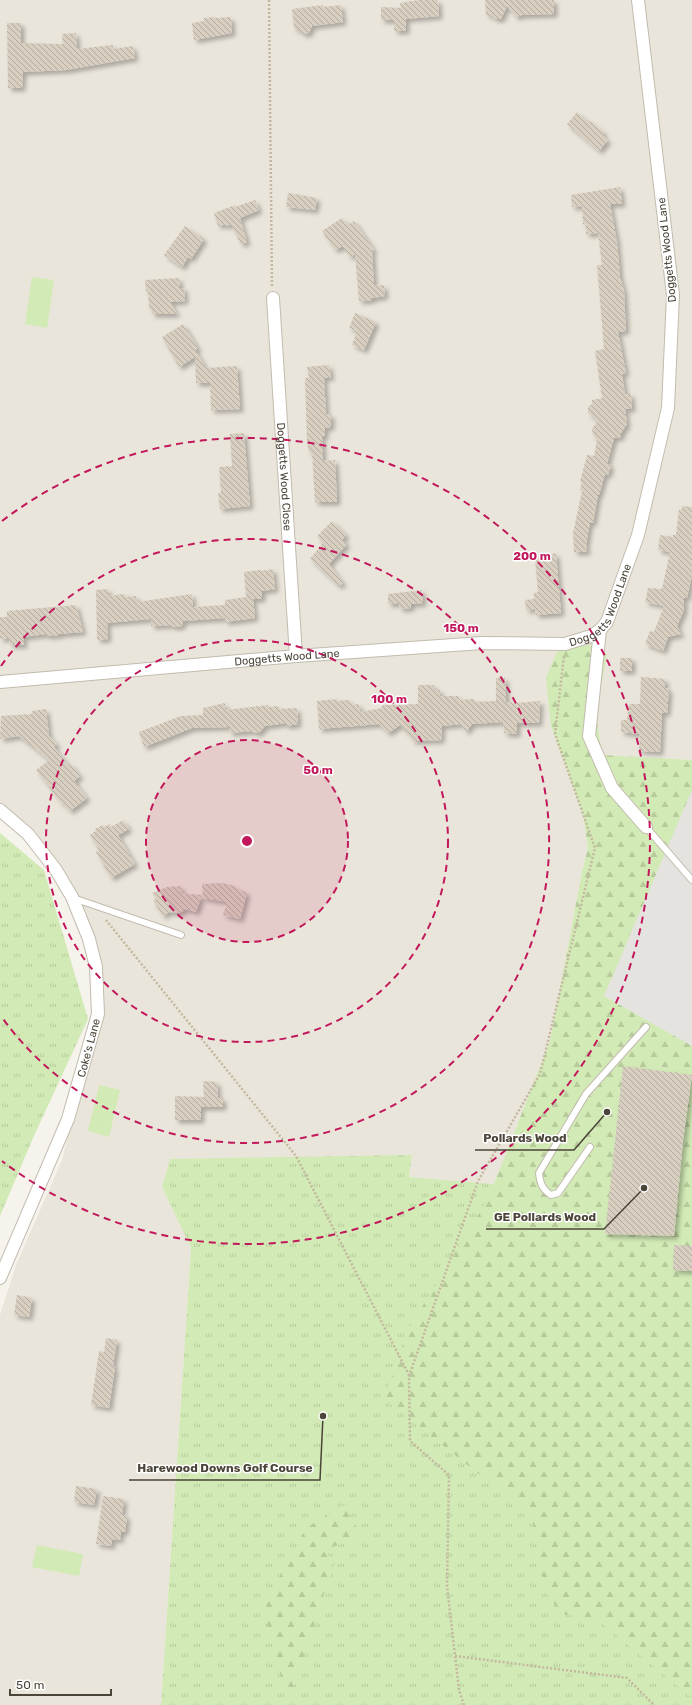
<svg xmlns="http://www.w3.org/2000/svg" width="692" height="1705" viewBox="0 0 692 1705" font-family="Rubik,sans-serif">
<style>
.residential{fill:#eae5da}
.grass{fill:url(#grass-tufts)}
.forest{fill:url(#forest-firs)}
.pitch{fill:#d2eab5}
.parking{fill:#e5e3e0}
.building{fill:url(#building-back-hatch);filter:url(#shadow)}
.lines{fill:none;stroke-linecap:round;stroke-linejoin:round}
.service-casing{stroke:#c2bbae;stroke-width:8}
.minor-casing{stroke:#c2bbae;stroke-width:14}
.path{stroke:#c4b79f;stroke-width:2.5;stroke-dasharray:2 2;stroke-linecap:butt}
.service{stroke:#fff;stroke-width:6}
.minor{stroke:#fff;stroke-width:12}
.ring{fill:none;stroke:#c2185b;stroke-width:2;stroke-dasharray:7 5}
.labels{text-anchor:middle;dominant-baseline:central;stroke-width:3;stroke-linejoin:round;paint-order:stroke}
.street-label{font-size:11px;fill:#4b4439;stroke:#fff}
.centre{fill:#c2185b;stroke:#fff;stroke-width:2}
.ring-label{font-size:12px;text-anchor:middle;font-weight:bold;fill:#c2185b;stroke:#fff;stroke-width:3;stroke-linejoin:round;paint-order:stroke}
.leader{fill:none;stroke:#4b4439;stroke-width:1.5}
.callout-dot{fill:#4b4439;stroke:#fff;stroke-width:1.5}
.callout-label{font-size:12px;text-anchor:middle;font-weight:bold;fill:#4b4439;stroke:#fff;stroke-width:3;stroke-linejoin:round;paint-order:stroke}
</style>
<defs>
<pattern id="grass-tufts" width="24" height="20" patternUnits="userSpaceOnUse"><rect width="24" height="20" fill="#d2eab5"/><path d="M3 7l-1-3M5 7V3M7 7l1-3M15 17l-1-3M17 17v-4M19 17l1-3" fill="none" stroke="#b6ca9c"/></pattern>
<pattern id="forest-firs" width="22" height="20" patternUnits="userSpaceOnUse"><rect width="22" height="20" fill="#d2eab5"/><path d="M5 1l3.5 6h-7zM16 11l3.5 6h-7z" fill="#b6ca9c"/></pattern>
<pattern id="building-back-hatch" width="6" height="6" patternUnits="userSpaceOnUse"><rect width="6" height="6" fill="#d8cfc1"/><path d="M-1 5l2 2M0 0l6 6M5-1l2 2" fill="none" stroke="#b1aa9e"/></pattern>
<filter id="shadow"><feDropShadow dx="3.5" dy="3.5" stdDeviation="2" flood-color="#0004"/></filter>
</defs>
<rect width="100%" height="100%" fill="#f6f3ec"/>
<!-- residential -->
<path class="residential" d="M0 0H692V760L602 755 596 713 551 726 583 815 588 848 582 872 550 1041 494 1184 409 1177 412 1155 162 1187 191 1248 161 1705H0V1315L16 1265 62 1160 98 1014 96 967 72 897 0 808Z"/>
<!-- grass -->
<path class="grass" d="M0 833 44 870 88 1019 33 1138 0 1216Z
M412 1155 409 1177 494 1184 464 1366 692 1654V1705H161L191 1248 162 1187 170 1159Z"/>
<!-- forest -->
<path class="forest" d="M589 645 607 654 596 713 602 755 692 760V1698L599 1621 562 1614 545 1591 532 1516 384 1399 408 1330 492 1192 494 1184 550 1041 582 872 588 848 583 815 551 726 546 678 555 656 560 648Z
M343 1505 362 1536 322 1551 335 1560 289 1702 278 1667 263 1608 306 1528Z"/>
<!-- pitch -->
<path class="pitch" d="M32 277 54 280 47 328 25 324Z
M99 1085 120 1090 109 1137 88 1131Z
M37 1545 83 1554 79 1576 32 1567Z"/>
<!-- parking -->
<path class="parking" d="M692 790V1046L604 996Z"/>
<!-- building -->
<path class="building" d="M419 0H438L439 16 406 19V31H394V20H381V7L401 8 400 3Z
M485 0H554V14L522 15 516 17 507 6 501 19H495L491 15H486Z
M323 5V7L341 5 343 22 312 26 309 33 303 34 298 29H294L292 9Z
M214 17 215 18 231 17 232 33 194 40 192 23 204 21V18Z
M7 23H21V43L63 44 62 34 76 33 77 49 113 45V49L133 46 135 58 66 70 23 72 22 88H8Z
M577 112 585 120 586 119 604 132 602 135 608 140 599 151 567 124Z
M620 187 622 204H610L617 242 620 277 624 291 626 331 618 332 626 373 622 374 625 394H631L632 409H625L627 424 621 433V437L614 438 607 464 611 465 608 475 605 474 599 495H598L593 523 590 522 586 545 587 552H574L573 533 582 491 580 490 582 482H580L587 455 594 456 597 439 593 435 592 428 598 421 588 413V407L592 404V400L602 398 595 351 604 349 597 265H602L598 233 586 234V224H583L582 206 572 207 571 195Z
M288 193 317 198 315 210 286 207Z
M255 200 259 210 240 218 247 242 241 244 231 224 226 226 225 224 218 226 214 213 235 205V207Z
M342 218 347 225 354 221 374 250 372 251 374 286 384 285 385 296 372 298V300L359 301 355 254 350 257 343 246 335 250 322 231Z
M185 226 204 239 191 259 188 257 182 267 164 255Z
M179 278 180 288H184L185 301 170 302 177 314H152L151 308H149L148 291 146 292 145 280Z
M355 313 376 322 364 350 352 345 357 331 349 328Z
M183 324 198 348 195 350 206 368 237 366 240 409 211 410 210 383H196L195 357 179 367 162 337Z
M329 365 331 377 324 378 326 415 331 414V427L325 428V436H322L323 461 335 460 337 502H315L312 452H309L307 440 305 378H309L307 367Z
M244 433 250 506 220 509 218 493H221L219 467 232 466 230 434Z
M682 506 692 507V575L687 598 684 597V610L677 626 681 634 668 637 663 651 645 644 650 631 654 632 664 606 645 602 648 588 662 589 670 552 658 550 660 535 673 537V535H676L679 509 682 510Z
M332 521 346 535 342 540 347 544 329 564 343 583 339 586 310 559 323 543 317 536Z
M556 553 561 613 536 615 535 609 526 610 525 600 534 599V593L538 592 535 558Z
M273 569 275 589 262 591V599H253L255 618 225 622V618L183 621 182 626 172 627V625L151 626V619L107 623 108 639 97 640 96 590 108 589V596L125 594V597L136 596 137 602 192 594 193 607 225 605V600L246 597 244 572 260 570 261 571Z
M422 590 423 603 411 604V608L400 609 399 603 388 604V594Z
M76 605 83 632 59 634V635L46 636V634L23 637 24 645H10L9 638 0 639V617H7V611Z
M620 658H632V671H620Z
M641 677 665 679V688L669 689 667 713H662L660 752 639 751 640 734 621 732V720H627L629 704H640Z
M496 678H505L506 703 516 702V703L540 701 539 723H517V734L504 733 503 722 472 724 466 732 461 724 442 726 441 740 412 741V737L400 725 388 733 379 724 319 729 317 701 337 699V701L349 700 351 705 359 704 360 712 382 708V705L418 704V685H434V690H440V696H459V700L474 699V702L496 701Z
M225 703V710L268 705V707L279 706V709L297 708 298 724 286 726V723L265 726 259 733H255L252 731 230 733 229 727 192 728 144 747 139 732 181 716 203 715V708Z
M46 709 49 736 57 744 54 747 68 765 71 764 80 776 74 781 87 798 70 811 63 803 62 804 36 770 49 760 19 736 0 739 1 716 32 714V711Z
M123 820 129 829 118 835 135 864 111 878 96 852 99 850 90 835 96 831 95 829 103 825 104 827 110 824 111 827Z
M221 883 231 885 247 893 240 919 223 915 227 902 203 898 202 884Z
M181 886 182 893 202 895 196 912 185 909 180 913 169 912 163 916 153 901 156 899 152 893 167 887Z
M623 1066 692 1075 683 1141 674 1236 605 1234Z
M203 1081 217 1082 218 1098H223V1107H201V1120H175V1096L204 1097Z
M674 1245 692 1246V1271L673 1270Z
M17 1295 32 1298 29 1317 14 1315Z
M106 1338 117 1340 113 1366 115 1367 109 1408 91 1405 99 1351 104 1352Z
M76 1486 97 1489 94 1505 74 1502Z
M103 1496 124 1499 122 1515 127 1516 125 1532H121L120 1540 112 1539V1546L96 1544Z"/>
<g class="lines">
<!-- service casing -->
<g class="service-casing">
<path id="service" d="M646 827 692 880
M73 898 181 935
M590 1147 558 1193 551 1195C542 1189 540 1183 539 1173L586 1094 646 1027"/>
</g>
<!-- minor casing -->
<g class="minor-casing">
<g id="minor">
<path id="s1" d="M273 298 296 656"/>
<path d="M600 630 589 736 612 788 646 827"/>
<path id="s2" d="M0 682 296 656 482 643 565 644 591 636 600 630 607 622 638 535 668 408 673 295 638 0"/>
<path d="M0 810 28 834 56 870 72 897 89 939 96 967 98 1014 68 1119 0 1278"/>
</g>
</g>
<!-- path -->
<path class="path" d="M269 0 272 287
M106 920 296 1156 409 1375
M455 1656 627 1678 654 1705
M464 1705 459 1690 447 1586 449 1475 410 1441 409 1376 478 1181 540 1074 595 848 555 734 564 655"/>
<!-- service -->
<use href="#service" class="service"/>
<!-- minor -->
<use href="#minor" class="minor"/>
</g>
<!-- distance rings -->
<circle cx="247" cy="841" r="101" fill="#c2185b" fill-opacity=".12"/>
<g class="ring">
<circle cx="247" cy="841" r="101"/>
<circle cx="247" cy="841" r="201"/>
<path d="M1 666A302 302 0 1 1 1 1016"/>
<path d="M2 521A403 403 0 1 1 2 1161"/>
</g>
<g class="labels">
<!-- street labels -->
<g class="street-label">
<text transform="translate(667 250) rotate(-96)">Doggetts Wood Lane</text>
<text stroke="none"><textPath href="#s1" startOffset="179">Doggetts Wood Close</textPath></text>
<text stroke="none"><textPath href="#s2" startOffset="624">Doggetts Wood Lane</textPath></text>
<text stroke="none"><textPath href="#s2" startOffset="288">Doggetts Wood Lane</textPath></text>
<text transform="translate(89 1048) rotate(-75)">Coke's Lane</text>
</g>
</g>
<circle cx="247" cy="841" r="6" class="centre"/>
<g class="ring-label">
<text x="532" y="560">200 m</text>
<text x="461" y="632">150 m</text>
<text x="389" y="703">100 m</text>
<text x="318" y="774">50 m</text>
</g>
<!-- callouts -->
<path class="leader" d="M607 1112L574 1150H475M644 1188L604 1229H486M323 1416L320 1480H129"/>
<g class="callout-dot">
<circle cx="607" cy="1112" r="4"/>
<circle cx="644" cy="1188" r="4"/>
<circle cx="323" cy="1416" r="4"/>
</g>
<g class="callout-label">
<text x="525" y="1142">Pollards Wood</text>
<text x="545" y="1221">GE Pollards Wood</text>
<text x="225" y="1472">Harewood Downs Golf Course</text>
</g>
<!-- scale -->
<path d="M10 1689v6h101v-6" fill="none" stroke="#4b4439" stroke-width="2"/>
<text x="16" y="1689" font-size="12" fill="#4b4439" stroke="#ffffff" stroke-width="3" paint-order="stroke">50 m</text>
</svg>
